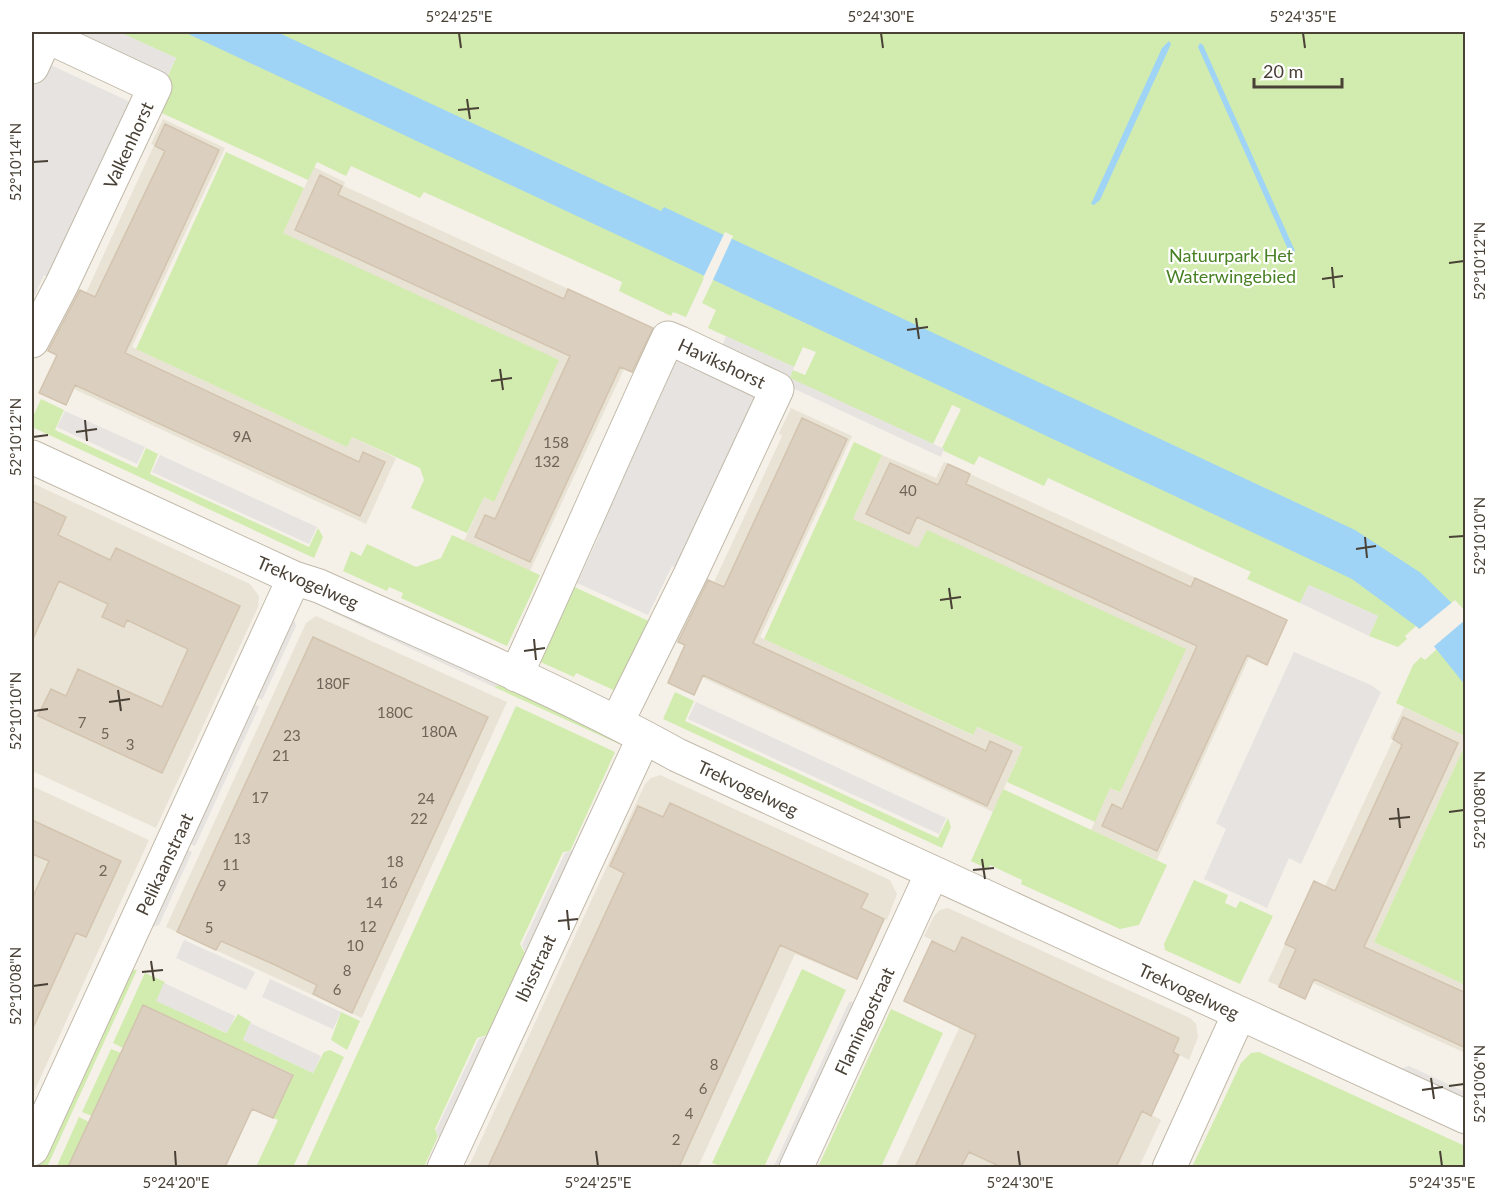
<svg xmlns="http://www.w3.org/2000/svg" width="1497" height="1199" viewBox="0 0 1497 1199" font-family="Lato,sans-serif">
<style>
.residential{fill:#e9e3d5}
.green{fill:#d1ecae}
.parking{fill:#e6e3e0}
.water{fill:#a0d4f6}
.pier{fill:#f5f1e8}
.building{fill:#dbcfbf;stroke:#d3c4af;stroke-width:1.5}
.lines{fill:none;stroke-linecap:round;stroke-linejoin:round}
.minor-casing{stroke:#c1b9a9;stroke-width:35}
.minor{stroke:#fff;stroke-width:33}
.ticks{fill:none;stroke:#494136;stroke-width:2}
.labels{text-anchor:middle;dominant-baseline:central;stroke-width:4.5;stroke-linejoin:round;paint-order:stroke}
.number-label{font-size:15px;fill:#6e6458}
.street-label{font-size:18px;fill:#494136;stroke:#fff}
.park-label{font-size:18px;fill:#488024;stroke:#fff}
.neatline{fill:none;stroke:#494136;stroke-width:2}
.ticks-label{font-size:15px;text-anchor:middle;fill:#494136}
</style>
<rect width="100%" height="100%" fill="#f5f1e8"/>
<!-- residential -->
<path class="residential" d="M163 119 225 148 132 347 347 447 352 437 396 458 366 524 74 389 66 405 40 393 57 356 45 350 74 288 86 293 154 145 151 144Z
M314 167 345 182 344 186 660 331 640 376 624 369 530 571 464 541 484 497 493 502 283 233Z
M791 408 852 436 760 637 972 735 976 727 1023 747 993 812 703 678 695 695 667 682 684 645 673 639 701 577 714 582 782 436 779 433Z
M882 455 936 478 944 462 1288 620 1267 666 1249 658 1157 860 1091 830 1110 788 1119 792 927 530 918 549 853 519Z
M32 483 250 584 259 596 258 607 156 828 32 771Z
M316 616 507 702 362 1018 166 927 306 623Z
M1404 707 1465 736V745L1374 942 1465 985V1053L1313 983 1305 998 1268 981 1314 881 1325 886 1393 740 1390 738Z
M660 775 890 880 897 894 887 920 885 919 857 980 795 954 698 1167 468 1168 645 784 651 778Z
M32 786 149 840 32 1096Z
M948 908 1190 1018 1196 1024 1198 1037 1189 1060 1179 1055 1152 1115 1161 1120 1139 1167 895 1168 959 1028 903 1001 932 940 924 936 934 916 940 910Z"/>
<!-- green -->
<path class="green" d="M119 32H1465V736L1396 703 1413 665 1421 657 1425 660 1437 649 1416 626 1405 636 1407 639 1398 647 1369 636 1378 616 1309 585 1300 603 1247 579 1251 572 1048 478 1044 486 979 456 974 465 944 451 942 448 961 409 952 405 933 444 789 378 793 370 805 375 816 352 803 347 794 367 708 328 716 310 702 303 713 280 705 276 686 317 673 312 671 316 619 291 622 282 424 192 420 198 351 166 346 176 317 162 308 180 153 109 176 58Z
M226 152 304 188 283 233 559 360 494 502 484 497 467 533 411 508 424 480 420 468 352 437 347 447 136 349Z
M41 399 64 410 55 430 137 468 146 448 158 454 150 474 309 547 318 528 323 537 314 558 32 427V419Z
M854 442 882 455 853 519 918 548 927 530 1186 649 1120 792 1110 788 1095 822 1007 782 1023 747 977 727 973 735 764 639Z
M452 535 540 575 507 646 401 598 403 593 389 587 387 591 343 571 351 551 361 556 367 544 416 567 441 558Z
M570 585 651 622 618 692 576 673 574 677 536 660Z
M507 682 618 739 619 744 494 687Z
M675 692 694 701 685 721 938 838 948 818 951 827 942 848 663 719Z
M516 706 615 752 570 851 563 852 520 944 527 957 491 1034 477 1038 435 1129 438 1136 424 1167 305 1168Z
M1465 745V985L1374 942Z
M1003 789 1167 865 1139 925 1120 929 1021 884 1022 880 990 865 988 869 971 861Z
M1194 880 1228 895 1225 903 1236 908 1240 901 1273 916 1240 984 1165 950 1164 944Z
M128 969 137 970 47 1167 37 1168Z
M802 969 846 990 764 1167H723L712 1163Z
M145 973 165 982 157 1001 226 1033 238 1014 251 1022 243 1040 313 1073 324 1052 330 1050 344 1057 293 1167H256L278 1120 273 1118 293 1074 143 1005 123 1048 113 1043Z
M891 1009 943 1033 881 1167H818Z
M341 1012 360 1021 347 1050 331 1040Z
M111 1049 121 1053 92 1116 82 1112Z
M1259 1052 1465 1146V1167H1192L1241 1063 1251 1053Z
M79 1117 89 1122 68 1167 56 1168Z"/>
<!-- parking -->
<path class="parking" d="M64 32H119L176 58 166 79Z
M41 63 53 66 128 101 130 105 57 281 44 275 32 301V84Z
M726 336 794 367 790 378 942 448 944 449 941 457 786 385 722 346Z
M676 359 756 396 684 572 672 566 648 615 577 583 600 534 587 528Z
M65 411 145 447 137 464 57 427Z
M160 455 317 527 309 544 152 472Z
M1309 585 1378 616 1369 636 1300 603Z
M327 600 507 682 494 687 332 612Z
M293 616 296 626 262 700 256 697Z
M1294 652 1371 685 1381 692 1301 864 1289 858 1267 908 1204 879 1226 829 1216 823Z
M696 702 946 818 939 834 688 719Z
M253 703 259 707 195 846 188 843Z
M186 849 192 852 159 925 149 928Z
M576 849 527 957 522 945 565 853Z
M184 940 255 972 246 990 176 958Z
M270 979 341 1012 333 1029 262 997Z
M164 983 235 1016 227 1033 156 1001Z
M859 1001 783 1167 773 1168 849 1002Z
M250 1023 321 1056 313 1073 243 1040Z
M491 1034 441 1142 436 1130 479 1039Z
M1409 1066 1465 1092V1102L1398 1070Z"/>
<!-- water -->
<path class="water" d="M184 32H277L661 211 664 207 1355 530 1421 573 1465 616V685L1420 629 1352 579Z
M1169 41 1171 44 1100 200 1094 205 1091 204 1162 48Z
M1200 43 1203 45 1295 251 1293 254H1290L1198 47Z"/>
<!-- pier -->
<path class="pier" d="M725 232 733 236 712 282 703 278Z
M1455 600 1466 612 1465 620 1432 648 1417 631Z"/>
<!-- building -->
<path class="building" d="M165 124 219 150 125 353 359 462 363 452 385 462 360 516 75 385 66 405 39 393 57 355 48 351 80 290 95 297 165 151 155 146Z
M320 175 342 186 338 195 564 299 568 289 653 328 632 372 620 367 530 562 475 537 485 515 495 519 570 356 295 230Z
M802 418 847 439 753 643 986 751 990 741 1012 751 987 806 703 675 694 695 668 683 685 645 678 642 708 580 724 587Z
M890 463 938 485 948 464 970 474 966 484 1191 587 1195 578 1287 620 1267 665 1247 655 1157 851 1102 826 1112 804 1122 809 1197 646 917 517 909 534 866 514Z
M32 501 66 517 58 535 110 560 116 548 240 606 162 773 38 716 51 689 66 696 78 669 162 707 188 649 127 620 124 627 102 617 108 604 59 581 32 641Z
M313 637 488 717 352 1013 313 994 317 985 273 964 221 941 216 950 177 932Z
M1403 717 1458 743 1364 947 1466 993V1048L1314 979 1305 999 1279 987 1296 949 1285 944 1314 881 1335 891 1402 745 1393 739Z
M670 803 868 894 861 908 884 919 857 979 780 945 679 1167H488L624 873 610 866 638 806 663 817Z
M32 820 121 861 86 937 76 933 32 1030V899L49 861 32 854Z
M962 937 1179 1038 1173 1052 1179 1055 1151 1116 1142 1111 1116 1167H1001L969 1152 961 1167H915L976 1035 904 1001 932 941 955 952Z
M143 1005 293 1075 273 1118 252 1109 225 1167H68Z"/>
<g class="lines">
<!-- minor casing -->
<g class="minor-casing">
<path id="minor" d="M32 67 46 36 155 87 62 284 32 341
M32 457 294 578 319 586C439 640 562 691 677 755L1466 1117
M516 675C568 563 616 450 668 338L680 343 777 389 690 575 617 722
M32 1149 294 578
M444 1168 644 737
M796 1168 932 873
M1169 1168 1239 1014"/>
</g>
<!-- minor -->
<use href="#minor" class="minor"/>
</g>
<!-- ticks -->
<path class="ticks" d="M459 33 461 48M881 33 883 48M1303 33 1305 48M467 99 470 119M458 110 479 108M33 162 48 161M1449 263 1464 261M1332 267 1334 288M1322 279 1343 276M916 318 919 339M907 330 928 327M500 369 503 390M491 381 512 378M85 420 87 441M76 432 97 429M33 437 48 435M1365 537 1367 558M1449 537 1464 536M1356 549 1376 546M949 588 952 609M940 600 961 597M534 639 536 660M524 651 545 648M118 690 121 711M109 702 130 699M33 711 48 709M1398 808 1400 828M1449 812 1464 810M1389 819 1410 817M982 859 985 879M973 870 994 868M567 910 569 930M558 921 578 919M151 961 154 981M142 972 163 970M33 986 48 984M1431 1078 1434 1099M1449 1086 1464 1084M1422 1090 1443 1087M175 1151 176 1166M596 1151 598 1166M1018 1151 1020 1166M1440 1151 1442 1166"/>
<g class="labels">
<!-- number labels -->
<g class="number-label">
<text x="242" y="436">9A</text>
<text x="556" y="442">158</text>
<text x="547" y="461">132</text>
<text x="908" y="490">40</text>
<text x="333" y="683">180F</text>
<text x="395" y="712">180C</text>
<text x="82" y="722">7</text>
<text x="439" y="731">180A</text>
<text x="105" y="733">5</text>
<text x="292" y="735">23</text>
<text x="130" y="744">3</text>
<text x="281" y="755">21</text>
<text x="260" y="797">17</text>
<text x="426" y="798">24</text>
<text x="419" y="818">22</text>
<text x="242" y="838">13</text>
<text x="395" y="861">18</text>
<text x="231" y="864">11</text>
<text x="103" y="870">2</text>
<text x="389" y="882">16</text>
<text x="222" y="885">9</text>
<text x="374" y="902">14</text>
<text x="368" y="926">12</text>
<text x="209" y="927">5</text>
<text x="355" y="945">10</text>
<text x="347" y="970">8</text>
<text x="337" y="989">6</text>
<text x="714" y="1064">8</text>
<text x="703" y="1088">6</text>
<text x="689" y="1113">4</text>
<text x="676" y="1139">2</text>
</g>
<!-- street labels -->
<g class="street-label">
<text transform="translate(128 145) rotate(-65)">Valkenhorst</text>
<text transform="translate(722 363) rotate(25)">Havikshorst</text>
<text transform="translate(308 582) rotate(23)">Trekvogelweg</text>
<text transform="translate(748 788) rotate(25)">Trekvogelweg</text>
<text transform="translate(164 864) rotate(-65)">Pelikaanstraat</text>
<text transform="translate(535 968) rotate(-65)">Ibisstraat</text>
<text transform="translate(1189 991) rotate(25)">Trekvogelweg</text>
<text transform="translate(864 1021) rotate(-65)">Flamingostraat</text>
</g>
<!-- park labels -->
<g class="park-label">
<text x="1231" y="255">Natuurpark Het<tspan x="1231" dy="21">Waterwingebied</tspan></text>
</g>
</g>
<!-- border -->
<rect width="1497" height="1199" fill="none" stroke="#ffffff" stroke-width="66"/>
<!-- scale -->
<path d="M1254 78v9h88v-9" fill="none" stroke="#494136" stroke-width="3"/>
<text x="1263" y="78" font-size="18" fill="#494136" stroke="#ffffff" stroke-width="4.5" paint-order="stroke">20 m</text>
<rect x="33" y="33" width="1431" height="1133" class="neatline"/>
<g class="ticks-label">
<text x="459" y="22">5°24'25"E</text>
<text x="881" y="22">5°24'30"E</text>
<text x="1303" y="22">5°24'35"E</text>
<text transform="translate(16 162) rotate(-90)" y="5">52°10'14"N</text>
<text transform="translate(1480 261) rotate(-90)" y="5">52°10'12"N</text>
<text transform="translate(16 437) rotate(-90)" y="5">52°10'12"N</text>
<text transform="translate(1480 536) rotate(-90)" y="5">52°10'10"N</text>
<text transform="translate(16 711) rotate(-90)" y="5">52°10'10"N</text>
<text transform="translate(1480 810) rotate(-90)" y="5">52°10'08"N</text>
<text transform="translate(16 986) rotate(-90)" y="5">52°10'08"N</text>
<text transform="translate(1480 1084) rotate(-90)" y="5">52°10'06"N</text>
<text x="176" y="1188">5°24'20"E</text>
<text x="598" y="1188">5°24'25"E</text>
<text x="1020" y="1188">5°24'30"E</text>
<text x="1442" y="1188">5°24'35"E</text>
</g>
</svg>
